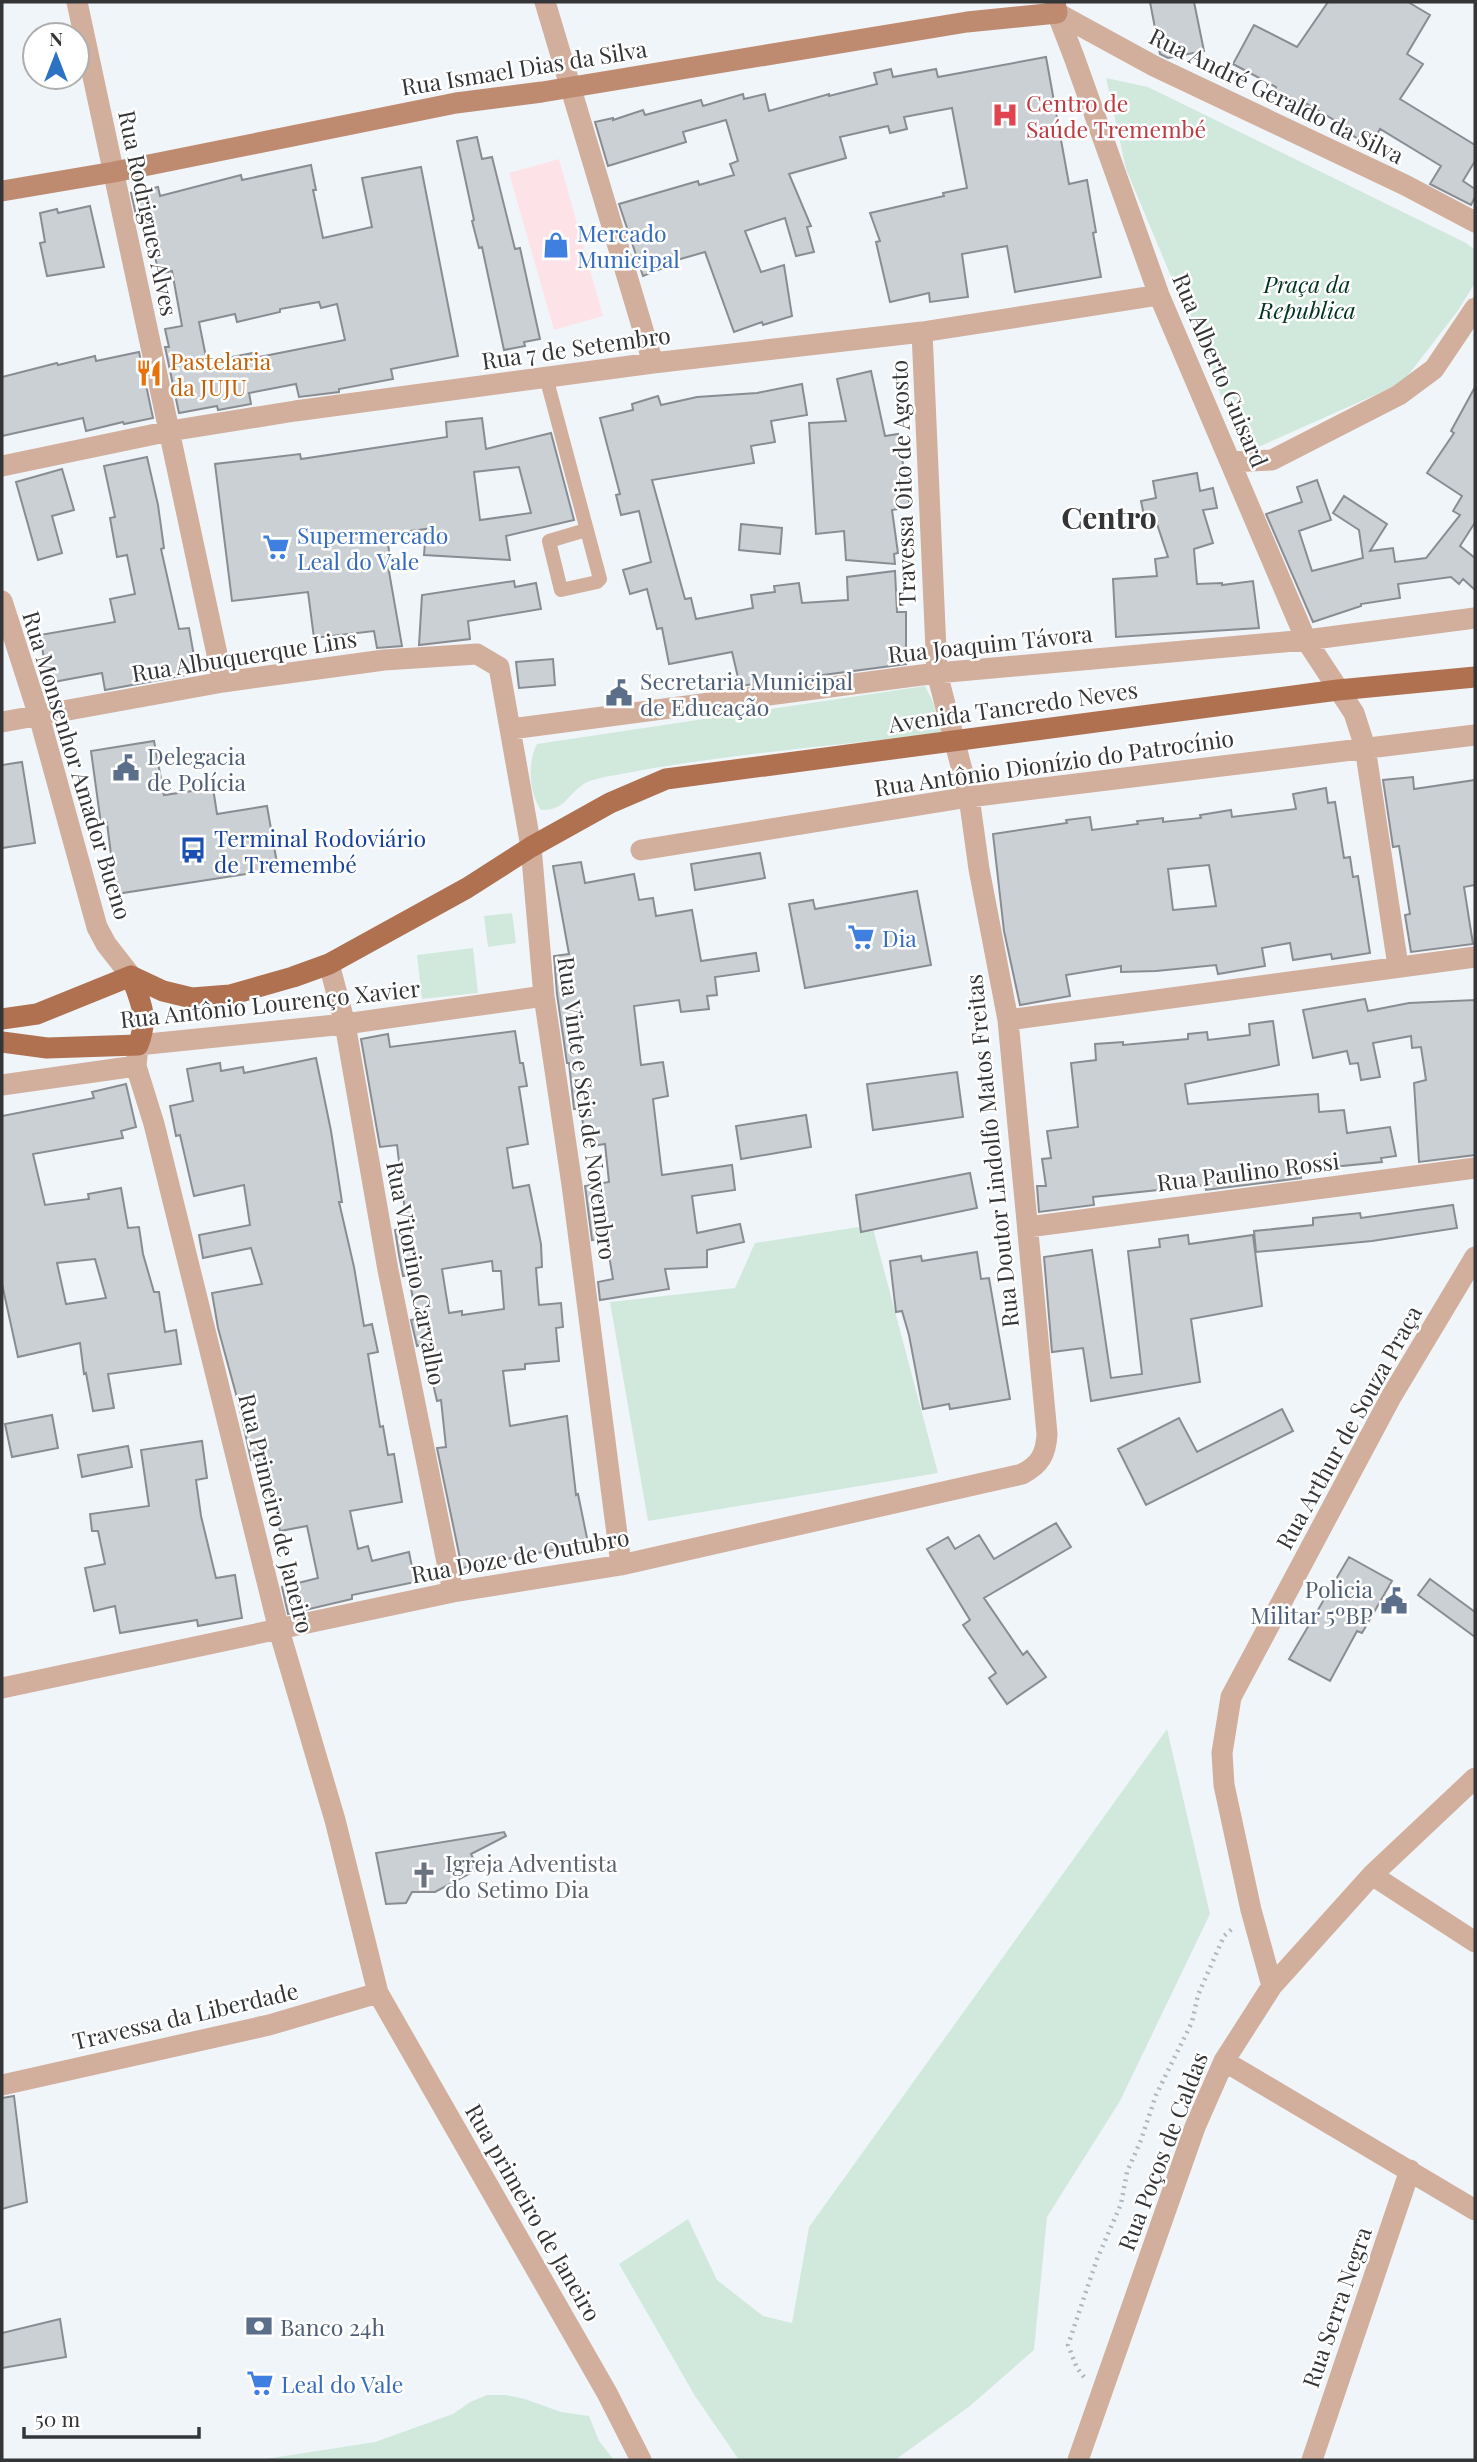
<svg xmlns="http://www.w3.org/2000/svg" width="1477" height="2462" viewBox="0 0 1477 2462" font-family="'Playfair Display',serif">
<style>
.commercial{fill:#fde3e8}
.green{fill:#d1e9dc}
.building{fill:#cbd0d5;stroke:#898d92;stroke-width:2;fill-rule:evenodd}
.lines{fill:none;stroke-linecap:round;stroke-linejoin:round}
.path{stroke:#b2b6ba;stroke-width:4.5;stroke-dasharray:2 5;stroke-linecap:butt}
.lane{stroke:#d2ae9c;stroke-width:14}
.street{stroke:#d2ae9c;stroke-width:21}
.secondary{stroke:#bf8b70;stroke-width:21}
.primary{stroke:#b07150;stroke-width:21}
.labels{text-anchor:middle;dominant-baseline:central;stroke-width:5;stroke-linejoin:round;paint-order:stroke}
.street-label{font-size:23px;fill:#343537;stroke:#fff}
.health-label{font-size:23px;fill:#be3a42;stroke:#fff;text-anchor:start}
.shop-label{font-size:23px;fill:#366cbe;stroke:#fff;text-anchor:start}
.park-label{font-size:23px;font-style:italic;fill:#003320;stroke:#fff}
.food-label{font-size:23px;fill:#c56008;stroke:#fff;text-anchor:start}
.service-label{font-size:23px;fill:#4e5e75;stroke:#fff;text-anchor:start}
.transit-label{font-size:23px;fill:#164399;stroke:#fff;text-anchor:start}
.worship-label{font-size:23px;fill:#5b616d;stroke:#fff;text-anchor:start}
.district-label{font-size:30px;font-weight:bold;fill:#343537;stroke:#fff}
</style>
<rect width="100%" height="100%" fill="#f0f5fa"/>
<!-- commercial -->
<path class="commercial" d="M559 159 603 316 554 330 509 173Z"/>
<!-- green -->
<path class="green" d="M1106 78 1148 87 1466 243 1475 250V283L1457 312 1402 383 1245 453 1126 169Z
M925 686 933 702 942 733C834 746 723 754 616 775 605 777 590 779 581 786 565 798 565 810 541 810 529 793 527 762 537 744Z
M512 913 516 943 488 947 484 916Z
M473 948 478 993 422 999 417 955Z
M872 1225 938 1473 648 1521 610 1302 735 1288 755 1243Z
M1167 1729 1210 1914 1120 2101 1047 2217 1034 2350 970 2406 895 2460H739L695 2396 619 2264 688 2219 717 2280 763 2316 792 2323 809 2227Z
M487 2395H506L525 2399 561 2412 589 2416 599 2441 614 2460H259L375 2442 453 2414 470 2402Z"/>
<!-- building -->
<path class="building" d="M1150 2H1194L1204 51 1168 58 1160 54Z
M1328 2H1408L1430 15 1407 54 1423 64 1400 99 1475 145V161L1463 181 1475 189V197L1471 205 1430 184 1441 166 1380 129 1370 146 1342 129 1344 126 1307 104 1305 108 1275 90 1276 87 1233 64 1254 25 1297 47Z
M1046 57 1069 184 1087 180 1096 232 1093 233 1101 277 1015 292 1007 246 962 254 968 297 930 302 929 293 890 302 876 242 880 241 870 213 944 196 943 193 967 188 952 108 904 117 907 129 890 133 888 126 840 137 846 158 789 174 811 226 807 227 814 252 796 256 785 218 745 231 761 272 784 265 792 316 763 325 762 322 734 332 705 252 670 262 671 265 643 276 619 204 698 181 699 185 734 175 730 164 738 161 726 120 683 132 686 142 608 166 595 122 613 118V120L643 110 645 115 701 100 703 106 743 94 744 99 765 94 769 111 829 94V96L877 84 874 73 891 69 893 77 936 69 938 77Z
M477 137 482 159 492 157 515 249 520 248 540 339 524 342 525 346 504 350 482 247 479 248 472 221 474 220 457 141Z
M311 165 316 190H313L323 238 372 227 362 178 421 167 458 356 391 369 393 379 339 389V392L299 397 296 384 249 393 251 404 218 410 217 406 179 413 165 347H169L165 329 182 326 172 271 159 274 147 222 138 224 131 193 158 187 160 196 241 175 242 180ZM319 302 321 308 337 304 345 340 259 357 258 352 207 362 199 322 235 314 237 322 280 312V309Z
M90 206 104 267 47 276 40 243 45 242 40 213 57 209 58 213Z
M139 352 153 418 124 424 123 422 86 431 83 418 2 436V377L57 363 58 365 95 356 96 361Z
M871 371 885 436 898 434 910 507 892 510 898 553 894 554 895 564 846 560 844 531 816 534 809 423 846 421 837 379Z
M802 384 807 415 771 421 775 442 751 446 754 463 652 480 685 599 691 598 696 619 753 608 751 595 775 592 774 586 799 583 802 603 848 600 847 577 895 571 897 612H906V664L740 686 732 652 669 664 662 628 657 629 647 589 630 594 623 570 651 562 639 511 621 515 616 495 620 494 600 418 633 410 632 404 658 396 661 405 697 397 757 393Z
M1475 387V525L1474 524 1460 546 1475 558V590L1463 579 1459 584 1451 577 1398 584 1400 598 1361 604V606L1313 622 1266 514 1302 502 1297 487 1317 480 1331 520 1299 531 1312 571 1363 558 1359 530 1333 513 1344 496 1387 524 1370 551 1393 548 1395 562 1426 558 1460 515 1453 511 1462 496 1427 473 1454 433 1451 431Z
M482 418 486 449 551 433 574 520 506 536 510 560 424 555 426 529 387 534 390 560H387L402 646 377 648 374 631 314 638 308 592 232 601 215 464 300 454 301 459 447 437 446 422ZM519 467 531 513 480 520 474 472Z
M147 457 158 505 164 548 161 549 179 629 189 628 197 673 105 690 102 673 48 683 40 635 115 622 110 599 135 594 127 555 117 557 110 518 115 517 104 466Z
M62 469 74 510 52 516 62 553 38 560 16 482Z
M1197 473 1200 491 1213 488 1217 508 1203 510 1213 543 1194 549 1197 584 1222 583V585L1253 581 1259 628 1116 637 1113 579 1157 576 1155 559 1168 557 1155 518 1145 520 1141 501 1156 498 1153 481Z
M741 524 782 528 780 554 739 550Z
M514 581 515 587 536 583 541 609 468 621 470 639 419 645 422 595Z
M553 659 555 685 519 688 516 662Z
M154 741 164 795 213 788 217 814 267 806 278 869 116 894 107 823 101 824 91 751Z
M22 762 35 843 2 848V765Z
M1413 777 1414 789 1475 780V885L1464 887 1473 944 1411 952 1405 915 1410 914 1399 846 1393 847 1383 780Z
M1326 788 1328 803 1335 802 1344 858 1350 857 1353 877 1358 876 1370 953 1332 959 1331 954 1293 960 1290 943 1262 948 1265 966 1218 974 1216 965 1156 971 1121 972V966L1066 975 1070 996 1020 1005 1004 931 993 834 1067 823 1066 820 1090 817 1092 830 1138 824 1137 821 1163 818V822L1201 818 1200 815 1231 810 1232 817 1296 809 1293 794ZM1209 865 1216 906 1173 910 1168 869Z
M760 853 765 878 695 890 691 864Z
M581 862 585 883 634 874 639 900 653 898 656 916 692 910 701 961 756 953 759 971 715 977 717 995 707 996 709 1009 681 1012 679 1000 634 1006 641 1065 663 1062 668 1096 653 1099 662 1175 732 1165 735 1190 692 1196 697 1233 740 1224 744 1242 707 1250V1267L665 1269 669 1289 600 1300 598 1282 613 1279 606 1238 592 1240 585 1186 609 1182 605 1144 586 1147 581 1109H574L569 1063H567L557 994 554 956 569 954 553 866Z
M917 891 931 965 805 988 789 904 813 900 815 909Z
M1365 999 1368 1011 1409 1003 1475 1000V1155L1419 1162 1414 1083 1426 1080 1421 1047 1412 1048 1411 1036 1373 1043 1380 1077 1361 1080 1358 1063 1350 1064 1347 1051 1313 1058 1303 1010Z
M1273 1021 1279 1065 1185 1084 1188 1104 1318 1094 1319 1112 1344 1110 1347 1133 1390 1127 1396 1156 1381 1158 1382 1162 1322 1168V1171L1301 1174V1178L1206 1190 1205 1185 1093 1197 1094 1205 1039 1212 1037 1186H1046L1042 1159 1051 1158 1047 1131 1078 1127 1071 1063 1096 1060 1095 1044 1123 1042V1045L1188 1039V1034L1207 1032 1208 1040 1250 1035 1249 1024Z
M515 1031 520 1063H523L527 1086 519 1087 528 1144 507 1148 513 1188 529 1185 541 1244 542 1267 536 1268 539 1305 561 1303 563 1327 556 1328 559 1361 525 1364V1369L503 1371 510 1426 567 1416 576 1495 578 1494 588 1543 462 1568 437 1448 446 1447 441 1400 437 1401 424 1344 417 1346 411 1320 416 1319 409 1275 403 1276 399 1255 395 1230 407 1228 397 1145 380 1147 361 1039 388 1034 390 1047ZM492 1261 493 1271H501L504 1309 462 1315V1311L449 1313 442 1269Z
M316 1058 331 1131 342 1202H339L354 1267 364 1326 372 1324 378 1352 368 1354 380 1427 383 1426 388 1455 394 1454 402 1502 350 1511 358 1549 368 1546 372 1561 409 1552 415 1582 352 1595V1599L288 1614 282 1587 318 1578 307 1526 280 1531 272 1493 265 1494 257 1458 251 1460 239 1405 218 1328 212 1293 262 1284 251 1248 203 1258 199 1235 250 1225 244 1185 194 1196 180 1135 176 1136 170 1106 193 1101 187 1069 220 1063 221 1071 243 1067 244 1073Z
M957 1072 963 1117 873 1130 867 1084Z
M126 1084 136 1127 121 1131 123 1138 33 1154 45 1205 89 1199 88 1194 121 1188 128 1228 139 1227 143 1254 154 1292H159L165 1332 176 1330 181 1364 108 1374 114 1408 93 1411 86 1373 84 1374 80 1343 18 1357 2 1284V1116L94 1098 92 1092ZM95 1259 106 1298 66 1304 57 1263Z
M806 1115 811 1147 741 1159 736 1126Z
M970 1173 977 1208 861 1232 856 1195Z
M1453 1205 1457 1228 1372 1241 1256 1252 1254 1231 1313 1225V1218L1360 1213 1361 1218Z
M1188 1235 1189 1244 1253 1235 1262 1306 1191 1319 1200 1382 1091 1401 1083 1348 1052 1352 1044 1257 1092 1250 1111 1378 1142 1374 1128 1251 1160 1247 1159 1239Z
M977 1252 981 1279 989 1278 1010 1399 950 1409 949 1404 923 1409 909 1335 902 1311 896 1312 890 1261 921 1256 922 1261Z
M1282 1409 1293 1431 1146 1505 1118 1449 1179 1418 1197 1452Z
M52 1415 58 1448 12 1457 5 1424Z
M202 1441 207 1478 196 1480 201 1516 216 1578 235 1575 242 1618 198 1626 197 1620 120 1633 115 1606 94 1611 85 1568 105 1564 98 1531H92L90 1514 149 1506 141 1450Z
M128 1446 132 1467 82 1477 78 1455Z
M1056 1523 1071 1547 984 1598 1023 1655 1027 1651 1046 1677 1007 1704 989 1678 996 1673 963 1625 970 1620 927 1549 948 1537 955 1549 979 1535 994 1559Z
M1349 1557 1392 1581 1362 1633 1357 1631 1330 1681 1289 1659Z
M1430 1579 1475 1612V1637L1418 1595Z
M504 1832 506 1836 471 1854 478 1869 435 1892H412L406 1903 386 1904 376 1853Z
M14 2096 27 2202 2 2209V2098Z
M60 2319 66 2357 2 2368V2333Z"/>
<g class="lines">
<!-- path -->
<path class="path" d="M1084 2377 1077 2368 1068 2345 1097 2259 1121 2204 1127 2172 1141 2140 1156 2095 1192 2022 1198 1995 1224 1936 1233 1928"/>
<!-- lane -->
<path class="lane" d="M546 377 600 579 597 582 561 590 549 541 586 530"/>
<!-- street -->
<path class="street" d="M77 2 223 682
M545 2 653 363
M1057 13 1074 57 1159 295 1306 640 1354 713 1365 747 1398 966
M1057 13 1154 66 1405 185 1475 222
M1230 462 1272 460 1399 395 1434 369 1475 308
M2 466 170 431 295 411 653 363 922 332 1159 295
M2 601 39 716 97 927 106 944 131 976
M2 722 223 682 384 660 477 654 499 667 531 847 544 996 572 1185 621 1565
M511 729 937 673 1306 640 1475 618
M641 850 969 797 1475 735
M329 964 345 1024 388 1270 453 1592
M544 996 345 1024 138 1045 136 1066 154 1124 279 1630 335 1820 378 1993 607 2393 641 2460
M1008 1020 1475 957
M2 1085 136 1066
M1028 1227 1475 1168
M2 1688 453 1592 621 1565 1022 1474C1040 1465 1046 1454 1047 1434L1008 1020 979 869 969 797 937 673 922 332
M1372 1875 1475 1942
M1272 1986 1251 1910 1224 1785 1222 1753 1231 1697 1391 1397 1475 1257
M1224 2061 1475 2210
M2 2085 269 2025 378 1993
M1078 2460 1195 2127 1224 2061 1272 1986 1372 1875 1475 1778
M1312 2460 1410 2170"/>
<!-- secondary -->
<path class="secondary" d="M2 191 114 172 456 103 542 92 967 22 1057 13 1055 2"/>
<!-- primary -->
<path class="primary" d="M2 1019 37 1014 131 976 163 991 192 998 230 995 293 977 329 964 467 888 531 847 610 803 666 779 1338 690 1475 677
M2 1042 47 1048 138 1045C149 1018 141 1002 131 976"/>
</g>
<!-- icons -->
<defs>
<g id="hospital-bare" transform="scale(2.1)"><path d="M-5-5h3v3.5h4V-5h3V5h-3V1.5h-4V5h-3Z" fill="#e0444e" stroke="#fff" stroke-width="2.5" paint-order="stroke"/></g>
<g id="shop-bare" transform="scale(2.1)"><path d="M-5-2.5h2.3a2.7 3.5 0 0 1 5.4 0H5L5.5 6h-11ZM-1.5-2.5h3a1.5 2.3 0 0 0-3 0Z" fill="#3f7fe0" stroke="#fff" stroke-width="2.5" paint-order="stroke"/></g>
<g id="restaurant-bare" transform="scale(2.1)"><path d="M-5-6h1v4h1v-4h1v4h1v-4h1v5L-1.5 .5V6h-2V.5L-5-1ZM5-6V6H3V1.5H1.5Q1.5-4 5-6Z" fill="#e8710a" stroke="#fff" stroke-width="2.5" paint-order="stroke"/></g>
<g id="supermarket-bare" transform="scale(2.1)"><path d="M-6-5.5h2.5l.6 2H6L4.5 2H-2.5L-4.4-4H-6ZM-1.5 3.2a1.3 1.3 0 1 0 .1 0ZM3 3.2a1.3 1.3 0 1 0 .1 0Z" fill="#3f7fe0" stroke="#fff" stroke-width="2.5" paint-order="stroke"/></g>
<g id="civic-bare" transform="scale(2.1)"><path d="M-.6-6.5H3V-4.5H.6V-3L4-1V1h2V6H-6V1h2V-1L-.6-3ZM-1.2 2.5V6h2.4V2.5Z" fill="#5c6f8a" stroke="#fff" stroke-width="2.5" paint-order="stroke"/></g>
<g id="bus-bare" transform="scale(2.1)"><path d="M-5-6H5V4H4V6H2V4H-2V6H-4V4H-5ZM-3.5-4V0h7V-4ZM-3.5 1.2v1.5H-2V1.2ZM2 1.2v1.5H3.5V1.2Z" fill="#1a4fb4" stroke="#fff" stroke-width="2.5" paint-order="stroke"/></g>
<g id="church-bare" transform="scale(2.1)"><path d="M-1.2-6h2.4v3.5h3.3v2.4h-3.3V6h-2.4V-.1h-3.3v-2.4h3.3Z" fill="#6b7280" stroke="#fff" stroke-width="2.5" paint-order="stroke"/></g>
<g id="bank-bare" transform="scale(2.1)"><path d="M-6-4H6V4H-6ZM0-2.3a2.3 2.3 0 1 0 0 4.6a2.3 2.3 0 1 0 0-4.6Z" fill="#5c6f8a" stroke="#fff" stroke-width="2.5" paint-order="stroke"/></g>
</defs>
<g fill-rule="evenodd">
<use href="#hospital-bare" x="1005" y="115"/>
<use href="#shop-bare" x="556" y="245"/>
<use href="#restaurant-bare" x="149" y="373"/>
<use href="#supermarket-bare" x="276" y="547"/>
<use href="#civic-bare" x="619" y="693"/>
<use href="#civic-bare" x="126" y="768"/>
<use href="#bus-bare" x="193" y="850"/>
<use href="#supermarket-bare" x="861" y="937"/>
<use href="#civic-bare" x="1394" y="1601"/>
<use href="#church-bare" x="424" y="1875"/>
<use href="#bank-bare" x="259" y="2326"/>
<use href="#supermarket-bare" x="260" y="2383"/>
</g>
<g class="labels">
<!-- street labels -->
<g class="street-label">
<text transform="translate(524 67) rotate(-9)">Rua Ismael Dias da Silva</text>
<text transform="translate(1277 95) rotate(26)">Rua André Geraldo da Silva</text>
<text transform="translate(149 213) rotate(78)">Rua Rodrigues Alves</text>
<text transform="translate(576 347) rotate(-8)">Rua 7 de Setembro</text>
<text transform="translate(1221 370) rotate(67)">Rua Alberto Guisard</text>
<text transform="translate(902 483) rotate(-92)">Travessa Oito de Agosto</text>
<text transform="translate(990 643) rotate(-6)">Rua Joaquim Távora</text>
<text transform="translate(244 655) rotate(-9)">Rua Albuquerque Lins</text>
<text transform="translate(1013 706) rotate(-8)">Avenida Tancredo Neves</text>
<text transform="translate(1054 762) rotate(-8)">Rua Antônio Dionízio do Patrocínio</text>
<text transform="translate(78 765) rotate(73)">Rua Monsenhor Amador Bueno</text>
<text transform="translate(270 1003) rotate(-6)">Rua Antônio Lourenço Xavier</text>
<text transform="translate(588 1108) rotate(82)">Rua Vinte e Seis de Novembro</text>
<text transform="translate(991 1151) rotate(-96)">Rua Doutor Lindolfo Matos Freitas</text>
<text transform="translate(1248 1171) rotate(-7)">Rua Paulino Rossi</text>
<text transform="translate(417 1273) rotate(79)">Rua Vitorino Carvalho</text>
<text transform="translate(1348 1427) rotate(-61)">Rua Arthur de Souza Praça</text>
<text transform="translate(277 1513) rotate(76)">Rua Primeiro de Janeiro</text>
<text transform="translate(520 1555) rotate(-10)">Rua Doze de Outubro</text>
<text transform="translate(185 2015) rotate(-13)">Travessa da Liberdade</text>
<text transform="translate(1162 2151) rotate(-69)">Rua Poços de Caldas</text>
<text transform="translate(534 2212) rotate(60)">Rua primeiro de Janeiro</text>
<text transform="translate(1336 2307) rotate(-71)">Rua Serra Negra</text>
</g>
<!-- health labels -->
<g class="health-label">
<text x="1026" y="102">Centro de<tspan x="1026" dy="26">Saúde Tremembé</tspan></text>
</g>
<!-- shop labels -->
<g class="shop-label">
<text x="577" y="232">Mercado<tspan x="577" dy="26">Municipal</tspan></text>
<text x="297" y="534">Supermercado<tspan x="297" dy="26">Leal do Vale</tspan></text>
<text x="882" y="937">Dia</text>
<text x="281" y="2383">Leal do Vale</text>
</g>
<!-- park labels -->
<g class="park-label">
<text x="1307" y="283">Praça da<tspan x="1307" dy="26">Republica</tspan></text>
</g>
<!-- food labels -->
<g class="food-label">
<text x="170" y="360">Pastelaria<tspan x="170" dy="26">da JUJU</tspan></text>
</g>
<!-- service labels -->
<g class="service-label">
<text x="640" y="680">Secretaria Municipal<tspan x="640" dy="26">de Educação</tspan></text>
<text x="147" y="755">Delegacia<tspan x="147" dy="26">de Polícia</tspan></text>
<text x="1373" y="1588" text-anchor="end">Policia<tspan x="1373" dy="26">Militar 5ºBP</tspan></text>
<text x="280" y="2326">Banco 24h</text>
</g>
<!-- transit labels -->
<g class="transit-label">
<text x="214" y="837">Terminal Rodoviário<tspan x="214" dy="26">de Tremembé</tspan></text>
</g>
<!-- worship labels -->
<g class="worship-label">
<text x="445" y="1862">Igreja Adventista<tspan x="445" dy="26">do Setimo Dia</tspan></text>
</g>
<!-- district labels -->
<g class="district-label">
<text x="1109" y="517">Centro</text>
</g>
</g>
<!-- border -->
<rect width="1477" height="2462" fill="none" stroke="#343537" stroke-width="7"/>
<!-- north arrow -->
<g transform="translate(56 56)"><circle r="33" fill="#ffffff" stroke="#aeaeaf" stroke-width="2"/>
<path d="M0-5L12 26L0 18L-12 26Z" fill="#2c73c4"/>
<text y="-10" font-size="19" font-weight="bold" text-anchor="middle" fill="#343537">N</text>
</g>
<!-- scale -->
<path d="M24 2427v10h175v-10" fill="none" stroke="#343537" stroke-width="3.5"/>
<text x="35" y="2427" font-size="21" fill="#343537" stroke="#ffffff" stroke-width="5" paint-order="stroke">50 m</text>
</svg>
